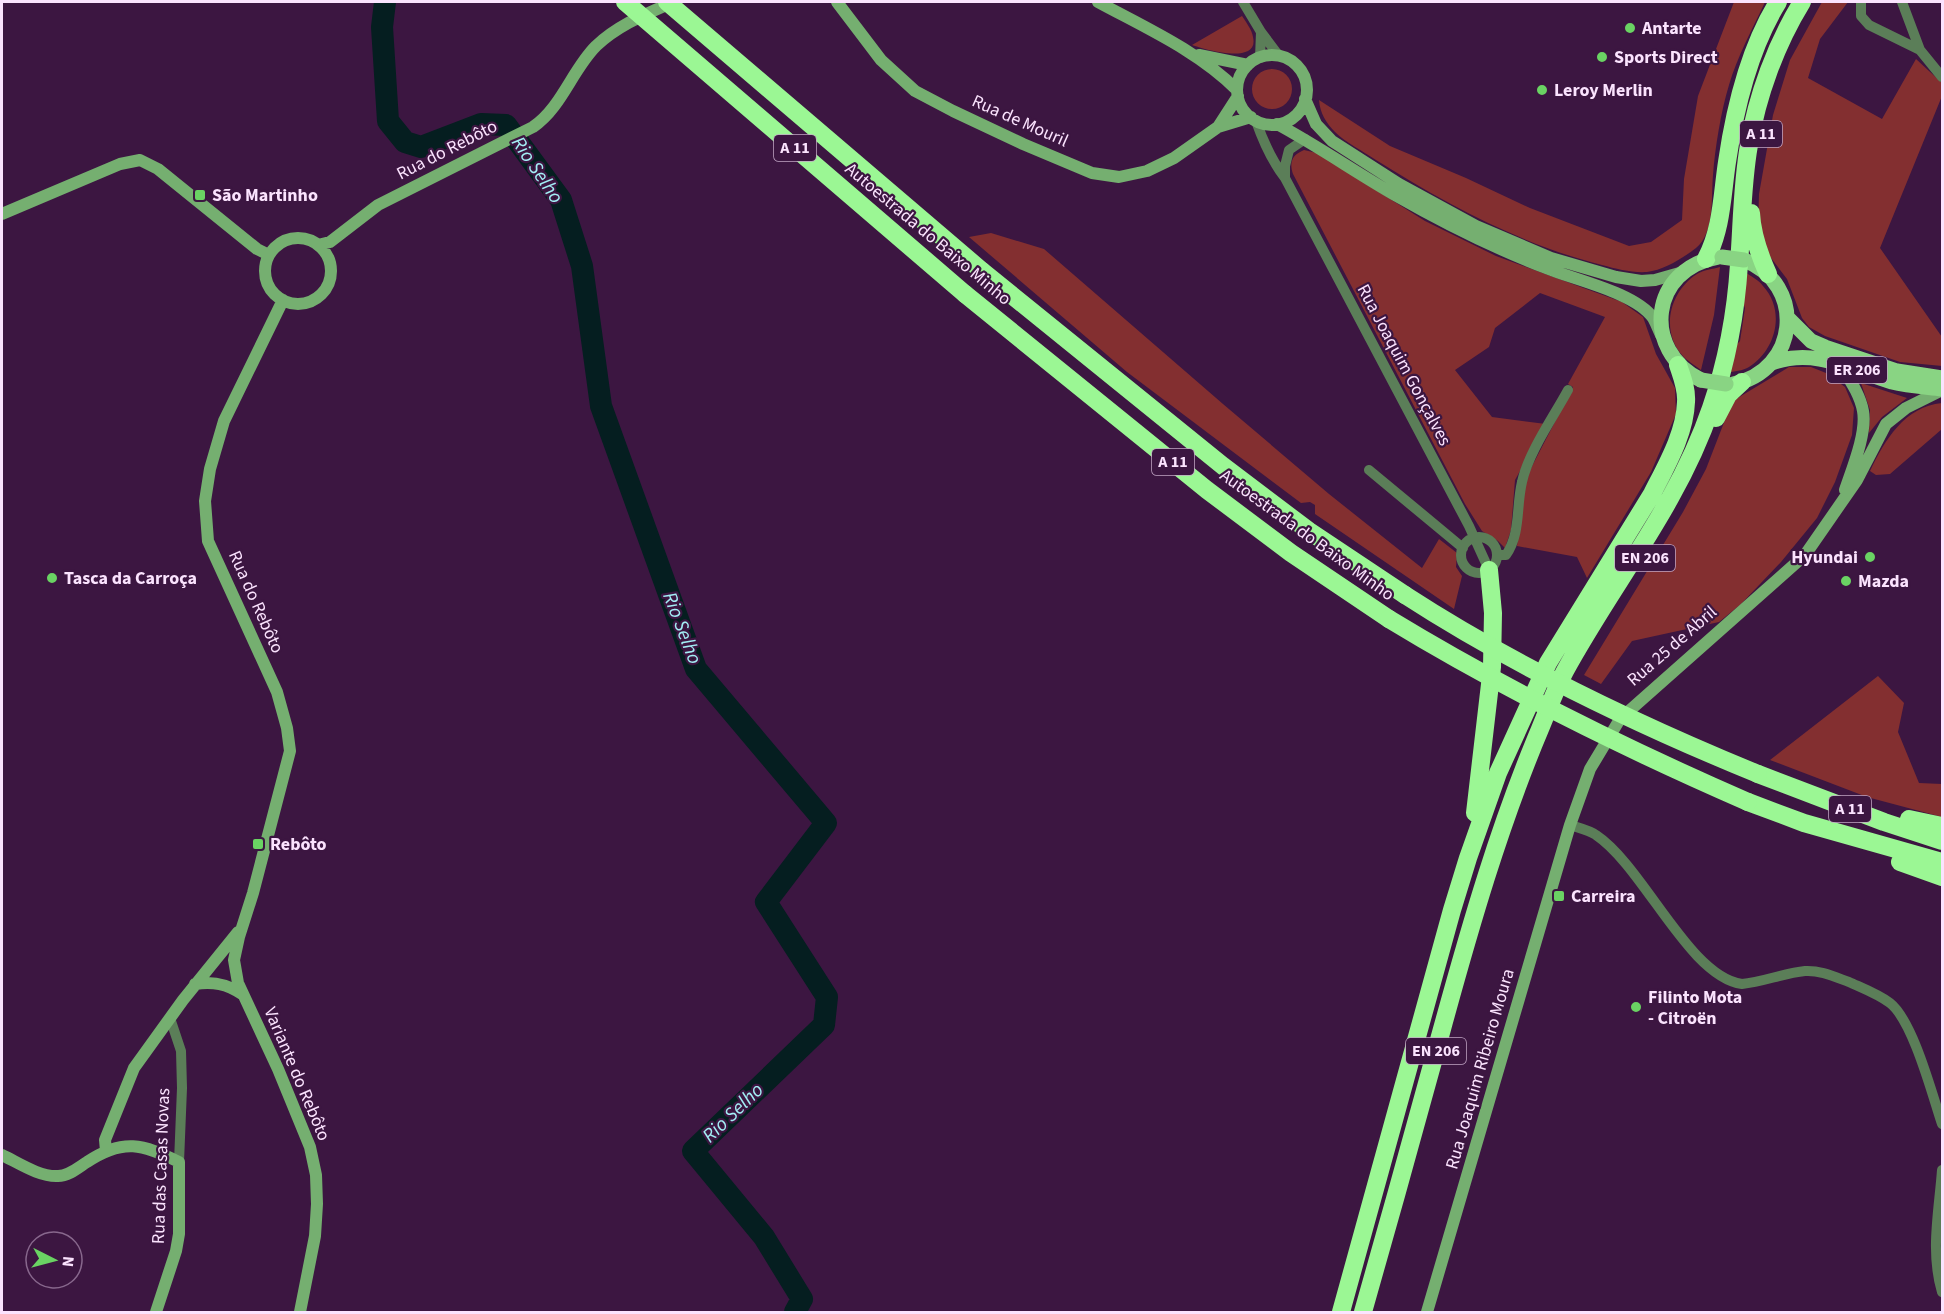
<svg xmlns="http://www.w3.org/2000/svg" width="1944" height="1314" viewBox="0 0 1944 1314" font-family="'Source Sans 3',sans-serif">
<style>
.green{fill:#832f30}
.lines{fill:none;stroke-linecap:round;stroke-linejoin:round}
.river{stroke:#051e20;stroke-width:22}
.street{stroke:#5b7e58;stroke-width:10}
.secondary{stroke:#75af70;stroke-width:12}
.primary{stroke:#89d483;stroke-width:15}
.highway{stroke:#9bf794;stroke-width:18}
.primary-bridge{stroke:#89d483;stroke-width:15}
.highway-bridge{stroke:#9bf794;stroke-width:18}
.poi-dot{fill:#6ad363;stroke:#3c1641;stroke-width:2}
.labels{text-anchor:middle;dominant-baseline:central;stroke-width:4.5;stroke-linejoin:round;paint-order:stroke}
.shield{fill:#3c1641;stroke:#c2a6c5;stroke-width:1.5}
.shield-label{font-size:16px;font-weight:bold;fill:#fbe3fe}
.poi-label{font-size:18px;font-weight:bold;fill:#fbe3fe;stroke:#3c1641;text-anchor:start}
.street-label{font-size:18px;fill:#fbe3fe;stroke:#3c1641}
.water-label{font-size:20px;font-style:italic;fill:#a3eff5;stroke:#3c1641}
</style>
<rect width="100%" height="100%" fill="#3c1641"/>
<!-- green -->
<path class="green" d="M1734 2H1765C1753 28 1737 57 1729 85 1721 111 1715 148 1713 175 1711 197 1715 233 1696 248 1683 258 1664 270 1647 272 1632 273 1617 269 1602 265 1522 245 1446 204 1376 160 1363 151 1346 143 1335 132 1326 123 1320 113 1319 100L1390 146 1466 178 1530 208 1629 246 1651 242 1682 220 1684 179 1698 96Z
M1822 2H1848L1820 39 1808 78 1882 119 1916 59 1942 83V96L1880 248 1942 337V366L1900 362 1825 336 1809 327 1802 318 1787 279 1768 254 1758 229 1759 194 1773 115 1790 60Z
M1242 16C1246 22 1252 30 1253 37 1260 66 1203 49 1192 45Z
M1252 89a20 20 0 1 1 40 0a20 20 0 1 1-40 0Z
M1304 150 1317 153 1425 221 1496 256 1622 302 1643 317 1656 354 1675 388 1676 414 1651 472 1587 578 1577 557 1517 546 1524 488 1529 472 1573 387 1568 384 1605 317 1540 293 1495 328 1489 347 1455 370 1492 417 1546 424 1515 480 1511 530 1505 548 1498 541 1482 531 1465 504 1293 174C1289 162 1292 155 1304 150Z
M991 233 1044 249 1223 404 1329 494 1422 568 1439 539 1457 553 1456 567 1462 576 1454 609 1315 514V505L1310 502 1301 503 1127 372 969 237Z
M1720 267 1714 315 1701 370C1695 365 1687 361 1682 355 1660 330 1670 291 1697 274 1703 270 1713 269 1720 267Z
M1745 272C1750 276 1759 280 1763 286 1786 311 1776 350 1749 367 1743 371 1734 371 1727 373L1734 347 1740 341 1745 308 1742 300Z
M1789 367H1811L1826 373 1845 387 1854 408 1852 435 1835 482 1817 518 1781 562 1741 604 1719 622 1632 641 1601 684 1584 675 1683 512 1706 469 1730 407 1736 399Z
M1861 383 1907 398 1882 417 1869 433 1870 410Z
M1942 403V429L1890 474 1876 475 1870 471C1885 440 1904 407 1942 403Z
M1878 676 1904 703 1898 732 1919 783 1942 784V817L1867 797 1770 760Z"/>
<g class="lines">
<!-- river -->
<path class="river" d="M385 2 382 27 388 121 405 142 421 147 481 124 506 125 561 200 582 266 601 406 696 669 826 823 766 902 827 997 824 1025 693 1151 764 1237 802 1299 795 1312"/>
<!-- street -->
<path class="street" d="M1243 2 1261 32 1279 56
M1861 2V16L1869 25 1920 50
M1902 2 1920 50 1942 77
M1260 58 1261 32
M1256 121C1263 141 1272 161 1285 178L1469 526 1489 570
M1285 178V166L1289 150 1305 139
M1369 470 1463 548
M1461 555a18 18 0 1 1 36 0a18 18 0 1 1-36 0Z
M1497 555H1506C1521 533 1516 507 1522 482 1528 453 1554 416 1568 390
M1570 825C1579 828 1589 830 1596 835 1644 867 1689 977 1742 984 1763 982 1784 973 1805 971 1820 970 1835 977 1849 982 1862 988 1878 994 1890 1003 1913 1021 1932 1094 1942 1124
M170 1018 181 1051 182 1088 179 1162
M1942 1170C1939 1211 1930 1252 1942 1292"/>
<!-- secondary -->
<path class="secondary" d="M837 2 881 60 915 91 953 111 1023 144 1092 173 1119 177 1147 171 1174 158 1218 127 1238 96
M1098 2C1146 28 1198 51 1237 90
M1199 55 1248 65
M1237 90a35 35 0 1 1 70 0a35 35 0 1 1-70 0Z
M1305 99 1316 124 1332 141 1399 184 1476 226 1551 258 1616 277 1641 281 1655 280 1683 272
M1277 124C1318 146 1355 172 1395 195 1444 223 1494 248 1546 268 1575 280 1636 293 1653 318 1656 323 1658 329 1661 335
M1218 127 1251 117
M2 214 120 164 140 160 158 169 257 249 269 255
M265 271a33 33 0 1 1 66 0a33 33 0 1 1-66 0Z
M318 245 330 242 378 205 533 127C562 107 572 70 596 46 618 25 646 14 673 2
M283 300 224 421 210 469 205 501 208 541 277 692 287 728 290 751 253 893 239 937 234 960 238 983 278 1069 310 1147 316 1175 317 1204 315 1236 300 1312
M1840 364C1849 379 1860 394 1863 411 1867 433 1852 469 1845 490
M195 984C213 981 227 984 242 994
M106 1151 105 1140 134 1068 183 1000 238 932
M2 1155C19 1163 39 1177 58 1176 69 1176 79 1167 87 1162 123 1138 143 1144 179 1162V1234L176 1251 156 1312
M1427 1312 1570 825 1590 769 1620 719 1805 555 1857 480 1886 424 1906 408 1942 390"/>
<!-- primary -->
<path class="primary" d="M1788 318 1811 341 1825 347 1897 371 1942 378
M1772 363C1815 347 1852 370 1892 382 1908 386 1926 387 1942 389
M1701 380C1641 350 1650 269 1718 257
M1733 384C1799 371 1807 284 1744 260"/>
<!-- highway -->
<path class="highway" d="M1751 213C1752 235 1759 254 1768 274
M1706 259C1722 229 1722 195 1727 162 1735 107 1749 49 1778 2
M982 271 1223 466 1309 531 1405 595
M965 294 1207 490 1291 553 1389 619
M1716 418 1728 395 1742 382
M1758 774 1884 822 1942 841
M1748 802 1804 823 1942 862
M1475 813 1492 667 1493 613 1489 570
M1909 819 1942 826
M1900 862 1942 877
M1341 1312 1452 910 1468 858 1498 773 1548 663 1652 494C1666 466 1685 434 1686 402 1687 389 1682 377 1678 365
M1363 1312C1390 1218 1416 1123 1442 1029 1470 927 1499 826 1540 729 1548 710 1555 690 1565 671 1614 581 1677 507 1711 408 1727 361 1736 313 1739 264 1742 225 1742 184 1749 145 1757 96 1776 44 1802 2"/>
<!-- primary-bridge -->
<path class="primary-bridge" d="M1722 257 1744 260
M1701 380 1726 384"/>
<!-- highway-bridge -->
<path class="highway-bridge" d="M625 2 965 294
M667 2 982 271
M1405 595C1516 667 1636 724 1758 774
M1389 619C1504 689 1624 748 1748 802"/>
</g>
<!-- markers -->
<g class="poi-dot">
<circle cx="1630" cy="28" r="6"/>
<circle cx="1602" cy="57" r="6"/>
<circle cx="1542" cy="90" r="6"/>
<rect x="194" y="189" width="12" height="12" rx="3"/>
<circle cx="1870" cy="557" r="6"/>
<circle cx="52" cy="578" r="6"/>
<circle cx="1846" cy="581" r="6"/>
<rect x="252" y="838" width="12" height="12" rx="3"/>
<rect x="1553" y="890" width="12" height="12" rx="3"/>
<circle cx="1636" cy="1007" r="6"/>
</g>
<g class="labels">
<!-- shield labels -->
<g class="shield">
<rect x="1740" y="121" width="42" height="26" rx="4.5"/>
<rect x="774" y="135" width="42" height="26" rx="4.5"/>
<rect x="1827" y="357" width="60" height="26" rx="4.5"/>
<rect x="1152" y="449" width="42" height="26" rx="4.5"/>
<rect x="1615" y="545" width="60" height="26" rx="4.5"/>
<rect x="1829" y="796" width="42" height="26" rx="4.5"/>
<rect x="1406" y="1038" width="60" height="26" rx="4.5"/>
</g>
<g class="shield-label">
<text x="1761" y="134">A 11</text>
<text x="795" y="148">A 11</text>
<text x="1857" y="370">ER 206</text>
<text x="1173" y="462">A 11</text>
<text x="1645" y="558">EN 206</text>
<text x="1850" y="809">A 11</text>
<text x="1436" y="1051">EN 206</text>
</g>
<!-- poi labels -->
<g class="poi-label">
<text x="1642" y="28">Antarte</text>
<text x="1614" y="57">Sports Direct</text>
<text x="1554" y="90">Leroy Merlin</text>
<text x="212" y="195">São Martinho</text>
<text x="1858" y="557" text-anchor="end">Hyundai</text>
<text x="64" y="578">Tasca da Carroça</text>
<text x="1858" y="581">Mazda</text>
<text x="270" y="844">Rebôto</text>
<text x="1571" y="896">Carreira</text>
<text x="1648" y="997">Filinto Mota<tspan x="1648" dy="21">- Citroën</tspan></text>
</g>
<!-- street labels -->
<g class="street-label">
<text transform="translate(1020 121) rotate(24)">Rua de Mouril</text>
<text transform="translate(447 150) rotate(-27)">Rua do Rebôto</text>
<text transform="translate(928 234) rotate(40)">Autoestrada do Baixo Minho</text>
<text transform="translate(1404 365) rotate(62)">Rua Joaquim Gonçalves</text>
<text transform="translate(1307 535) rotate(36)">Autoestrada do Baixo Minho</text>
<text transform="translate(256 602) rotate(66)">Rua do Rebôto</text>
<text transform="translate(1672 646) rotate(-41)">Rua 25 de Abril</text>
<text transform="translate(1480 1069) rotate(-74)">Rua Joaquim Ribeiro Moura</text>
<text transform="translate(297 1074) rotate(67)">Variante do Rebôto</text>
<text transform="translate(161 1166) rotate(-88)">Rua das Casas Novas</text>
</g>
<!-- water labels -->
<g class="water-label">
<text transform="translate(537 170) rotate(56)">Rio Selho</text>
<text transform="translate(682 628) rotate(69)">Rio Selho</text>
<text transform="translate(733 1113) rotate(-44)">Rio Selho</text>
</g>
</g>
<!-- border -->
<rect width="1944" height="1314" fill="none" stroke="#fbe3fe" stroke-width="6"/>
<!-- north arrow -->
<g transform="translate(54 1260) rotate(96)"><circle r="28" fill="#3c1641" stroke="#88688d" stroke-width="1.5"/>
<path d="M0-4.5L10 22L0 15L-10 22Z" fill="#6ad363"/>
<text y="-9" font-size="16" font-weight="bold" text-anchor="middle" fill="#fbe3fe">N</text>
</g>
</svg>
